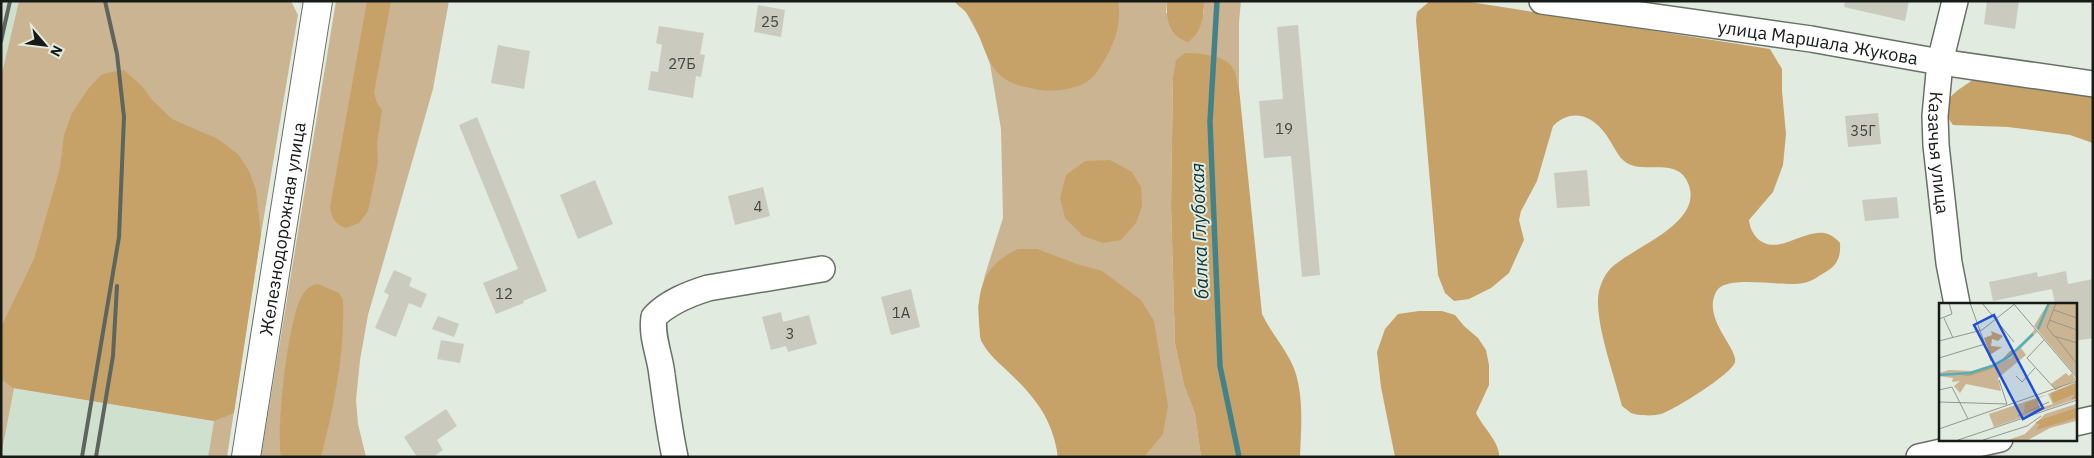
<svg xmlns="http://www.w3.org/2000/svg" width="2094" height="458" viewBox="0 0 2094 458" font-family="'IBM Plex Sans',sans-serif">
<style>
.built{fill:#d0e0cf}
.green{fill:#cbb492}
.forest{fill:#c6a269}
.lines{fill:none;stroke-linecap:round;stroke-linejoin:round}
.stream{stroke:#44828a;stroke-width:5.5}
.building{fill:#cacbbe}
.minor-casing{stroke:#687167;stroke-width:28}
.major-casing{stroke:#687167;stroke-width:30}
.minor{stroke:#fff;stroke-width:25}
.major{stroke:#fff;stroke-width:28}
.rail{stroke:#5e655e;stroke-width:4}
.labels{text-anchor:middle;dominant-baseline:central;stroke-width:4;stroke-linejoin:round;paint-order:stroke}
.number-label{font-size:15px;fill:#444741}
.street-label{font-size:18px;fill:#171b17;stroke:#e1ebe0}
.water-label{font-size:19px;font-style:italic;fill:#0a353b;stroke:#e1ebe0}
.inset-river{fill:none;stroke:#57aebb;stroke-width:2.5}
.inset-road{fill:none;stroke:#909890;stroke-width:1}
.view{fill:#1d4ed8;fill-opacity:0.15;stroke:#1d4ed8;stroke-width:2.5}
.inset-edge{fill:none;stroke:#171b17;stroke-width:2.5}
</style>
<rect width="100%" height="100%" fill="#e1ebe0"/>
<!-- built -->
<path class="built" d="M1 1H19L1 77Z
M13 388 214 421 208 457H2Z"/>
<!-- green -->
<path class="green" d="M19 1H291L298 15 261 234 227 457H208L214 421 14 388 1 457V77Z
M336 1H449L433 89 368 315 360 360 356 400 358 424 366 457H261Z
M954 1H1167L1166 13H1204V1H1241L1239 22V88L1233 68 1224 61 1173 78 1171 205 1175 344 1184 385 1195 414 1201 457H1058L1056 438 1044 412 1025 388 1000 364 981 341 978 307 985 275 1003 218 1001 129 990 64 980 38 966 12Z"/>
<!-- forest -->
<path class="forest" d="M367 1H391L374 93 377 103 382 110 377 144 378 163 368 211 359 223 346 228C335 224 332 219 330 207Z
M954 1H1118C1123 28 1111 51 1097 72 1088 85 1074 88 1060 90 1048 92 1038 90 1026 87 981 79 989 40 965 11 962 8 957 5 954 1Z
M1167 1H1204C1204 18 1201 33 1188 42 1169 36 1166 20 1167 1Z
M1430 1H1464L1770 49 1782 69V91L1786 134 1783 165 1773 192 1749 220C1750 228 1752 232 1757 238 1776 257 1802 230 1824 233 1830 234 1836 238 1840 243 1841 257 1837 266 1824 273 1817 277 1811 282 1803 283 1785 288 1725 273 1716 292 1702 319 1738 348 1735 362 1732 374 1674 410 1661 414 1655 416 1638 416 1631 413 1628 411 1625 408 1622 406 1615 377 1593 319 1599 291 1601 283 1605 274 1611 268 1634 246 1710 221 1686 179 1673 157 1639 176 1623 160 1617 155 1610 139 1604 132 1590 114 1570 109 1553 126L1537 181 1521 211 1519 220 1524 240 1509 273 1491 288 1469 299 1454 301 1445 293 1438 275 1416 20 1417 12Z
M1185 53C1199 53 1225 55 1233 68 1236 73 1237 82 1239 88L1262 314C1271 333 1288 351 1295 371 1304 399 1301 428 1300 457H1201L1195 414 1184 385 1175 344 1171 205 1173 78 1176 60Z
M124 70 143 87 151 99 172 119 218 139 238 154 249 171 256 190 261 234 234 413 214 421 13 388 1 379V327L34 259 60 168 64 135 72 113 88 89 101 75 111 72Z
M1973 80 2093 97V143L2070 135 2008 127 1953 125C1935 102 1955 92 1973 80Z
M1110 160 1132 172 1141 187 1142 206 1136 223 1121 240 1103 243 1083 236 1065 218 1060 198 1066 175 1085 161Z
M1018 249H1037L1077 264 1102 271 1141 300 1154 321 1168 406 1163 434 1144 457H1058C1053 420 1036 398 1010 373 1000 364 988 354 982 342 979 337 980 329 979 323 977 288 984 265 1018 249Z
M318 284 339 293 343 300C345 353 334 406 321 457H281C276 430 288 316 303 294 307 288 311 285 318 284Z
M1419 311H1442L1455 315 1464 326 1478 338 1486 350 1489 365V385L1476 413C1482 426 1501 444 1499 457H1395L1381 387 1377 352 1385 329 1398 314Z"/>
<g class="lines">
<!-- stream -->
<path class="stream" d="M1217 1 1210 122 1220 366 1239 457"/>
</g>
<!-- building -->
<path class="building" d="M1845 1H1909L1905 21 1844 7Z
M1987 1H2019L2015 29 1984 24Z
M758 5 785 10 781 37 754 32Z
M1298 25 1320 275 1302 277 1291 156 1264 158 1259 101 1283 99 1277 27Z
M659 26 704 33 700 54 705 55 701 77 696 76 693 98 648 90 651 71 658 72 662 45 656 43Z
M498 45 530 51 524 89 491 83Z
M1878 113 1881 144 1848 147 1845 116Z
M477 117 547 291 523 301 524 303 496 314 483 283 518 269 459 125Z
M1587 170 1590 206 1557 208 1554 173Z
M595 180 613 224 578 239 560 195Z
M763 187 770 216 735 225 728 196Z
M1897 197 1899 218 1865 221 1862 200Z
M394 270 412 278 409 286 427 294 421 308 409 303 396 337 375 328 389 295 384 292Z
M2066 271 2068 284 2093 279V338L2075 341V304H2055L2052 289 1993 301 1989 282 2037 272 2038 277Z
M911 289 920 327 891 335 881 297Z
M781 312 783 322 809 315 817 344 788 352 786 346 771 350 762 317Z
M438 316 459 324 454 337 432 329Z
M441 340 464 344 460 363 437 359Z
M446 409 457 426 437 440 443 450 433 457H417L404 437Z"/>
<g class="lines">
<!-- minor casing -->
<g class="minor-casing">
<g id="minor">
<path id="s1" d="M1542 1 1811 39 1940 62 2093 84"/>
<path id="s2" d="M1955 1 1940 62 1935 116 1936 145 1949 263 1957 304"/>
<path d="M2075 423 2093 419"/>
<path d="M675 457C669 429 666 403 662 375 660 355 651 337 654 317 668 302 689 294 708 288L822 269"/>
<path d="M1919 457 2000 439"/>
</g>
</g>
<!-- major casing -->
<g class="major-casing">
<g id="major">
<path id="s3" d="M246 457 318 1"/>
</g>
</g>
<!-- minor -->
<use href="#minor" class="minor"/>
<!-- major -->
<use href="#major" class="major"/>
<!-- rail -->
<path class="rail" d="M1 41 10 1
M82 457 119 237 124 117 117 54 105 1
M96 457 113 356 117 286"/>
</g>
<g class="labels">
<!-- number labels -->
<g class="number-label">
<text x="770" y="21">25</text>
<text x="682" y="63">27Б</text>
<text x="1284" y="128">19</text>
<text x="1863" y="130">35Г</text>
<text x="758" y="206">4</text>
<text x="504" y="293">12</text>
<text x="901" y="312">1А</text>
<text x="790" y="333">3</text>
</g>
<!-- street labels -->
<g class="street-label">
<text stroke="none"><textPath href="#s1" startOffset="279">улица Маршала Жукова</textPath></text>
<text stroke="none"><textPath href="#s2" startOffset="154">Казачья улица</textPath></text>
<text stroke="none"><textPath href="#s3" startOffset="231">Железнодорожная улица</textPath></text>
</g>
<!-- water labels -->
<g class="water-label">
<text transform="translate(1199 231) rotate(-92)">балка Глубокая</text>
</g>
</g>
<!-- overview -->
<g transform="translate(1939 303)">
<rect width="138" height="138" fill="#e1ebe0"/>
<path d="M109 0H137V73L95 23ZM96 26 98 29 82 45 87 52 59 75 62 88 27 81 21 90 15 83 21 78 13 79 12 83 14 75 0 73V70L10 67 34 68 72 55ZM127 70 130 73 133 70 137 77 117 87 112 81ZM137 79V96L55 124 50 111 109 91 98 96 101 105 114 101 109 91ZM137 101V118L111 125 89 137H69L86 131 106 111Z" fill="#cbb492"/>
<path d="M52 28 64 33 59 38 53 36 52 43 63 44 51 52 45 35 53 32ZM80 46 52 66 31 73H23L58 62 71 48ZM135 81H137V96H132L136 91 114 100 112 90ZM98 96 101 107 85 109 86 100ZM137 105V115L97 127 101 121 96 120 101 117Z" fill="#c6a269"/>
<path class="inset-river" d="M99 26 110 0M0 72 31 70 53 63 71 53 94 31"/>
<path class="inset-road" d="M31 0 52 58M43 0 75 39M74 0 138 75M117 0 108 24 115 33 138 40M115 7 138 15M5 15 14 35M0 16 13 11 10 0M110 17 138 27M116 33 138 61M105 37 88 55 117 87M0 38 43 27 77 0M0 55 46 41M77 73 83 79 96 65M60 77 68 101M0 87 13 84 29 116M0 99 68 101M79 113 110 99M0 126 138 78M19 137 138 97M44 137 88 123 102 113"/>
<path class="view" d="M55 12 104 105 84 116 35 22Z"/>
<rect width="138" height="138" class="inset-edge"/>
</g>
<!-- border -->
<rect width="2094" height="458" fill="none" stroke="#171b17" stroke-width="5"/>
<!-- north arrow -->
<g transform="translate(45 45) rotate(118)" stroke="#e1ebe0" stroke-width="4" paint-order="stroke">
<path d="M0-4L9 19L0 12L-9 19Z" fill="#171b17"/>
<text y="-8" font-size="14" font-weight="bold" text-anchor="middle" fill="#171b17">N</text>
</g>
</svg>
